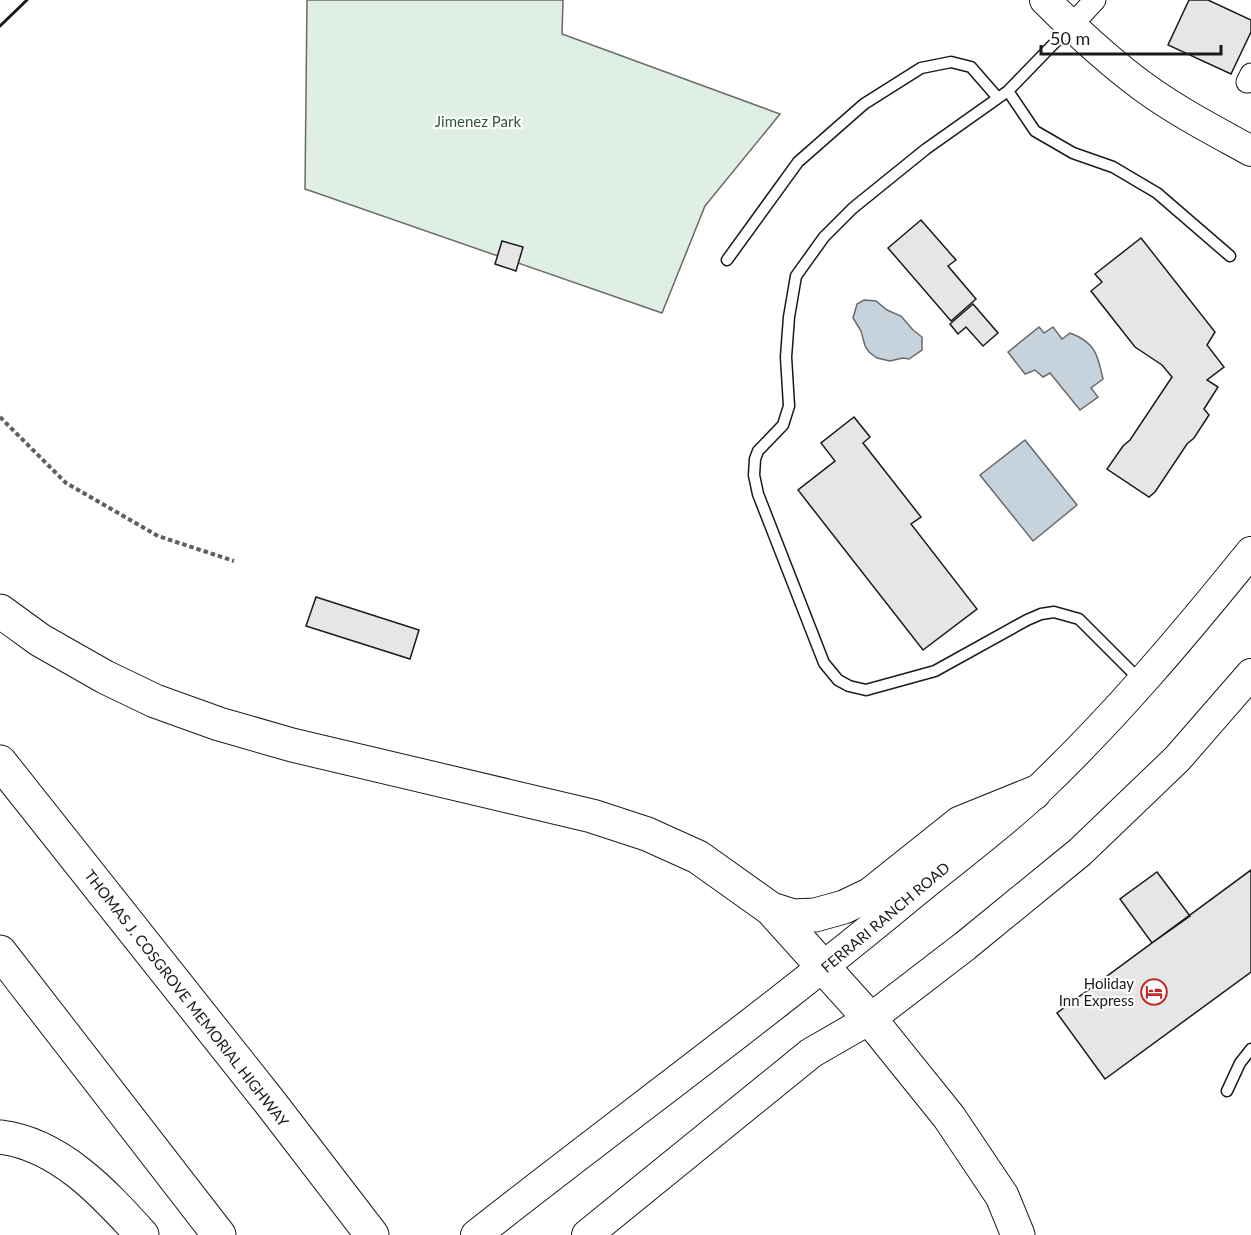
<svg xmlns="http://www.w3.org/2000/svg" width="1251" height="1235" viewBox="0 0 1251 1235" font-family="Lato,sans-serif">
<style>
.green{fill:#e0efe3;stroke:#6a6a6a;stroke-width:1.5}
.water{fill:#c6d2dc;stroke:#6a6a6a;stroke-width:1.5}
.building{fill:#e6e6e6;stroke:#1a1a1a;stroke-width:1.5}
.lines{fill:none;stroke-linecap:round;stroke-linejoin:round}
.lane-casing{stroke:#1a1a1a;stroke-width:13}
.street-casing{stroke:#1a1a1a;stroke-width:23}
.secondary-casing{stroke:#1a1a1a;stroke-width:32}
.highway-casing{stroke:#1a1a1a;stroke-width:35}
.path{stroke:#5f5f5f;stroke-width:4;stroke-dasharray:4.5 3;stroke-linecap:butt}
.lane{stroke:#fff;stroke-width:10}
.street{stroke:#fff;stroke-width:21}
.secondary{stroke:#fff;stroke-width:30}
.highway{stroke:#fff;stroke-width:33}
.wall{stroke:#1a1a1a;stroke-width:3}
.labels{text-anchor:middle;dominant-baseline:central;stroke-width:4.5;stroke-linejoin:round;paint-order:stroke}
.park-label{font-size:15px;fill:#2b5a34;stroke:#fff}
.street-label{font-size:15px;fill:#1a1a1a;stroke:#fff}
.poi-label{font-size:15px;fill:#1a1a1a;stroke:#fff;text-anchor:end}
</style>
<rect width="100%" height="100%" fill="#fff"/>
<!-- green -->
<path class="green" d="M307 0H563L562 34 780 114 705 206 662 313 305 189Z"/>
<!-- water -->
<path class="water" d="M864 300 876 301 887 310 901 316 913 330 922 337V350L909 359 903 358 890 361 877 358 869 352 865 346 861 331 853 318 857 304Z
M1039 327 1044 333 1053 327 1062 339 1070 333C1095 342 1098 355 1103 379L1091 388 1098 397 1080 410 1050 373 1043 377 1035 370 1025 374 1008 352Z
M1025 440 1077 505 1033 541 980 475Z"/>
<!-- building -->
<path class="building" d="M1189 0H1208L1251 20V32L1231 74 1168 45Z
M921 220 956 260 948 266 976 299 951 321 888 248Z
M1141 238 1215 332 1207 345 1224 367 1207 380 1218 387 1204 409 1209 415 1194 438 1187 444 1155 492 1149 497 1107 469 1123 446 1130 440 1172 377 1162 365 1135 347 1091 291 1102 282 1095 274Z
M502 241 523 247 516 271 495 264Z
M973 304 998 333 983 346 966 327 958 334 950 324Z
M854 417 870 437 863 443 921 517 911 524 977 609 923 650 798 490 835 461 821 443Z
M316 597 419 630 410 659 306 626Z
M1251 870V972L1105 1079 1057 1013Z
M1157 872 1190 916 1152 943 1120 899Z"/>
<g class="lines">
<!-- lane casing -->
<g class="lane-casing">
<path id="lane" d="M1071 26 1008 91 926 149 853 208 824 237 796 276 789 317 786 357 789 406 783 425 758 451 755 459 754 475 758 494 824 663 838 680 849 686 866 690 935 671 1027 620 1041 614 1054 612 1079 619 1140 680
M1008 91 1035 131 1073 153 1113 167 1157 193 1230 256
M727 260 798 162 864 104 921 68 951 62 971 67 998 98
M1227 1091 1240 1063 1251 1049"/>
</g>
<!-- street casing -->
<g class="street-casing">
<path id="street" d="M1071 26 1095 0
M1247 82 1251 74"/>
</g>
<!-- secondary casing -->
<g class="secondary-casing">
<path id="secondary" d="M1045 0C1076 31 1109 62 1145 88 1178 112 1215 131 1251 151
M476 1235C622 1120 772 1011 915 892 955 859 998 828 1036 792 1114 718 1183 636 1251 552
M587 1235 811 1053 870 1019 965 946 1080 852 1177 759 1251 674"/>
</g>
<!-- highway casing -->
<g class="highway-casing">
<path id="highway" d="M0 611 40 640 105 677 155 701 219 724 292 745 592 816 647 834 698 857 771 909 870 1019 949 1117 1002 1196 1018 1235
M0 762 269 1101 372 1235
M771 909 793 916 815 915 844 907 871 894 960 823 1034 793
M0 952 219 1235
M0 1137C59 1144 104 1193 142 1235"/>
</g>
<!-- path -->
<path class="path" d="M0 417 66 483 158 536 234 561"/>
<!-- lane -->
<use href="#lane" class="lane"/>
<!-- street -->
<use href="#street" class="street"/>
<!-- secondary -->
<use href="#secondary" class="secondary"/>
<!-- highway -->
<use href="#highway" class="highway"/>
<!-- wall -->
<path class="wall" d="M0 26 27 0"/>
</g>
<!-- icons -->
<defs>
<g id="hotel-ring" transform="scale(1.35)"><circle r="9.5" fill="#fff" stroke="#c62828" stroke-width="1.5"/><path d="M-6-4.5h1.5V1H6V5H4.5V3h-9V5H-6ZM-4 0a1.8 1.8 0 1 1 3.6 0ZM.5 0V-2.5h3Q6-2.5 6 0Z" fill="#c62828"/></g>
</defs>
<g fill-rule="evenodd">
<use href="#hotel-ring" x="1154" y="992"/>
</g>
<g class="labels">
<!-- park labels -->
<g class="park-label">
<text x="478" y="121">Jimenez Park</text>
</g>
<!-- street labels -->
<g class="street-label">
<text transform="translate(885 917) rotate(-40)">FERRARI RANCH ROAD</text>
<text transform="translate(187 998) rotate(52)">THOMAS J. COSGROVE MEMORIAL HIGHWAY</text>
</g>
<!-- poi labels -->
<g class="poi-label">
<text x="1134" y="983">Holiday<tspan x="1134" dy="17">Inn Express</tspan></text>
</g>
</g>
<!-- scale -->
<path d="M1041 45v9h180v-9" fill="none" stroke="#1a1a1a" stroke-width="3"/>
<text x="1050" y="45" font-size="18" fill="#1a1a1a" stroke="#ffffff" stroke-width="4.5" paint-order="stroke">50 m</text>
</svg>
